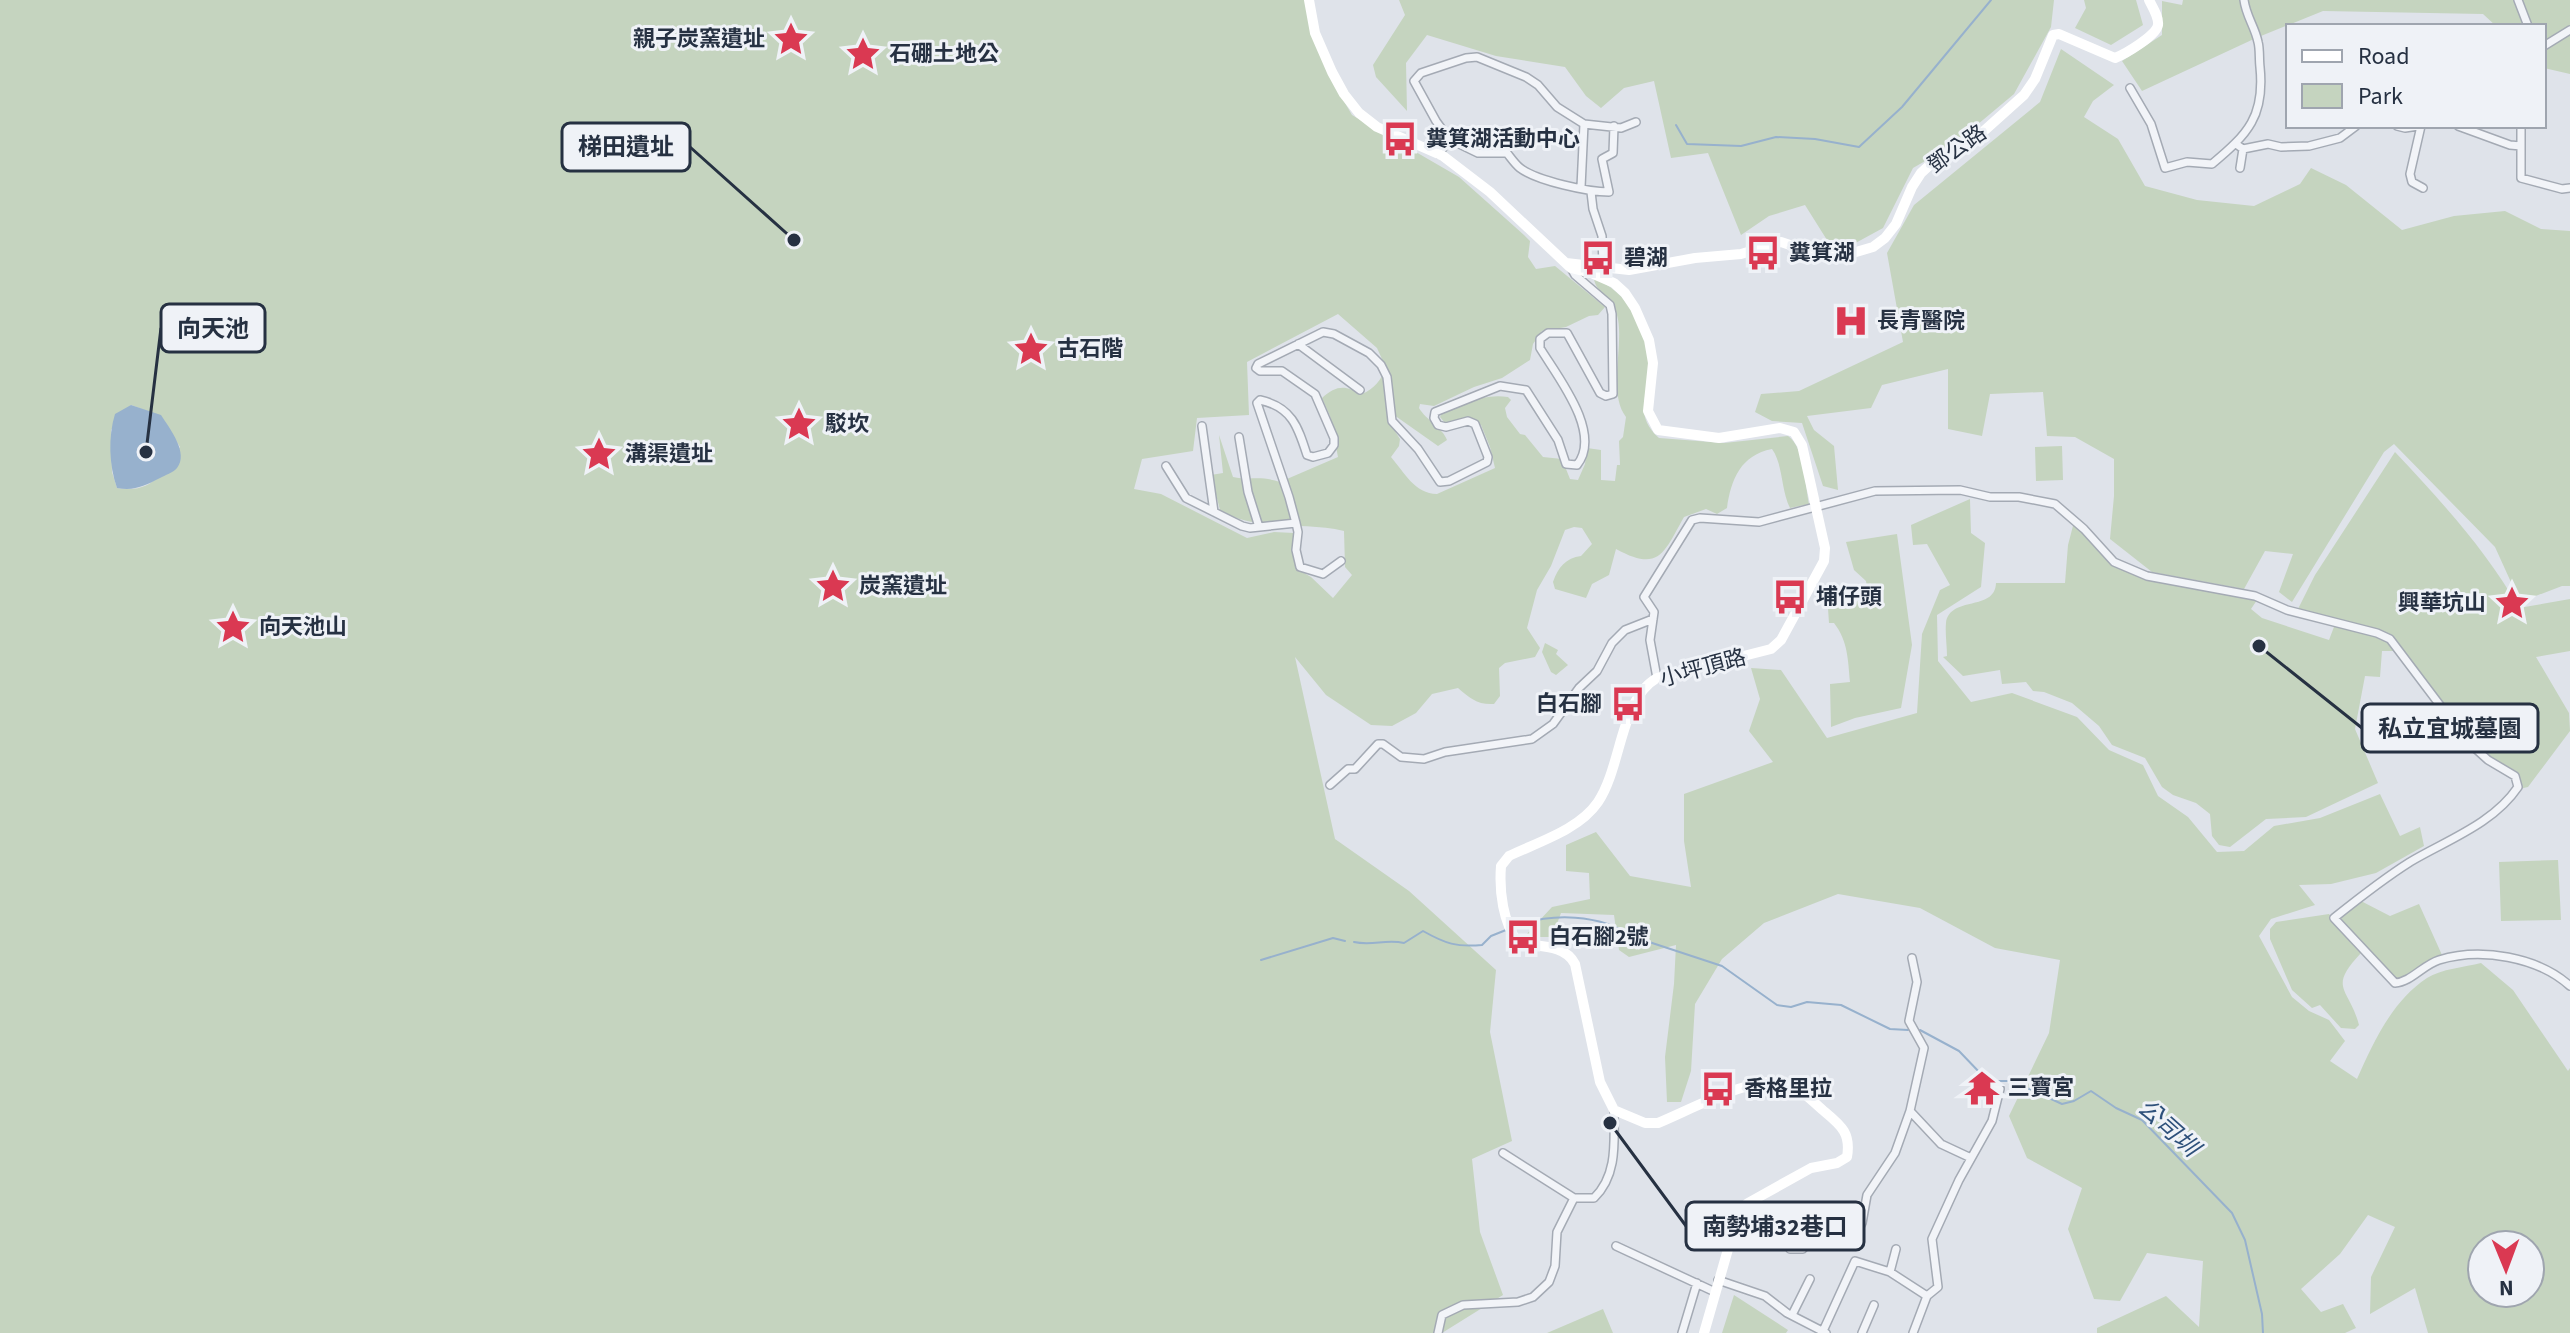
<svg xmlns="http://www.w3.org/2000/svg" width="2570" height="1333" viewBox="0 0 2570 1333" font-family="'Source Sans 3','Noto Sans TC',sans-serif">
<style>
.green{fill:#c5d4bf;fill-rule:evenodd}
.water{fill:#97b1cd}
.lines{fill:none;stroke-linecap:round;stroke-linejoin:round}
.stream{stroke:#97b1cd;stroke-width:2}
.street-casing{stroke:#a4aab4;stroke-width:10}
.street{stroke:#f2f4f8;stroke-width:7}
.secondary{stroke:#fff;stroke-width:10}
.labels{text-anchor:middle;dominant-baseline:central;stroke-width:6;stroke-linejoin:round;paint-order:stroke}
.poi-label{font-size:22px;font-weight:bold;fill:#263142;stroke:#eff2f7;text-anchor:start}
.street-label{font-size:22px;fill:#263142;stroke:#eff2f7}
.water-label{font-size:24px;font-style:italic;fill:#2d507a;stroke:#eff2f7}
.leader{fill:none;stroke:#263142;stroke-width:3}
.callout-dot{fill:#263142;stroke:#eff2f7;stroke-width:3}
.callout{fill:#eff2f7;stroke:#263142;stroke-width:3}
.callout-label{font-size:24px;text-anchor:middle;font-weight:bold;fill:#263142}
</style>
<rect width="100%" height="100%" fill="#dfe3ea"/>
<!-- green -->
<path class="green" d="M0 0H1307L1334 84 1352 115 1459 177 1524 235 1530 241 1528 257 1536 269 1555 266 1605 307 1598 315 1589 316 1566 327 1542 331 1533 344 1530 360 1502 378 1474 387 1434 406 1420 404 1419 408C1426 420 1443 428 1447 440L1438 446 1394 415 1388 420 1400 439 1399 446 1391 457C1404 472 1415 494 1437 494L1495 468 1490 447 1481 425 1466 419 1445 423 1440 417 1442 413C1463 404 1484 393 1508 397L1511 400 1505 408 1507 417 1520 434 1525 435 1543 457 1562 459 1570 479 1578 480 1585 464 1587 448 1601 450V480L1615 481 1617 465H1620L1619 441 1623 437 1626 417C1607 393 1625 343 1617 315 1614 300 1596 293 1594 279 1627 290 1646 328 1649 362 1651 393 1631 413 1659 438L1724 443 1788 436C1805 448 1805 485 1809 504L1790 508C1781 490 1783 464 1772 449 1741 455 1731 479 1727 508L1717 514 1706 509 1684 517C1664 552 1660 573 1616 549L1609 575 1592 584 1586 598 1555 589 1553 582C1558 567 1566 558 1581 556L1592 544 1582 528 1574 527 1565 530 1551 566 1537 590 1527 628 1540 648 1535 657 1505 663 1499 668 1500 696 1494 704C1477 705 1470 698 1458 688L1432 694 1416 713 1392 726 1371 725 1326 695 1295 657 1335 839 1409 891 1496 970 1490 1032 1512 1141 1472 1159 1480 1232 1503 1295 1442 1333H0ZM1338 314 1377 348 1386 368C1381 380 1374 389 1362 394 1345 385 1336 385 1322 398L1330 416 1338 457 1280 482C1259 475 1251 481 1233 477L1219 435 1223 473 1211 475 1220 510C1258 533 1303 521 1344 531L1345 567 1352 575 1333 598 1311 577 1297 569 1294 533 1274 532 1247 538 1161 494 1134 489 1142 459 1193 451 1197 418 1249 415 1247 362ZM131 405 161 416 180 447C162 473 153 494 117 488L112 472 111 430Z
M1399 0H2054L2051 27 2014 94 1953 145 1913 168 1883 228 1850 246 1826 250 1827 240 1805 205 1769 216 1741 235 1708 153 1671 158 1654 81 1624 88 1601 108 1586 96 1565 67 1496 56 1427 35 1406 63 1407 111 1376 77 1373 65 1405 15Z
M2084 0H2136L2143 25 2111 45 2075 28 2086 8Z
M2183 0H2570V74L2544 68V26H2496L2483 14 2323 11 2256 38 2142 91 2122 61 2162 35V1L2182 5Z
M2061 49 2114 85 2093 101 2084 117 2118 139 2145 186 2197 200 2254 206 2300 184 2311 168 2346 185 2402 230 2454 216 2505 211 2541 229 2570 231V586H2562L2520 602 2495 547 2394 444 2384 452 2292 602 2279 592 2293 554 2265 551 2244 589 2152 572 2110 539 2114 496V459L2075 437 2047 436 2043 392 1990 394 1982 436 1948 429V369L1882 385 1871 408 1807 416 1814 430 1834 446 1838 490 1823 486 1802 423 1772 421 1755 412 1761 394 1799 391 1903 342 1887 253 1914 205 2040 102Z
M2062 446 2063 480 2036 481 2035 447Z
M2395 452C2441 501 2486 550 2519 608L2570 599V651L2536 657 2569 713 2570 731 2528 787 2519 789 2518 778 2469 739 2404 651H2382L2380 677 2365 676 2355 729 2378 783 2306 817 2266 819 2230 847 2219 845 2212 836 2210 814 2196 803 2173 795 2162 787 2145 758 2112 745 2099 726 2072 703 2044 692 2033 691 2026 682 2002 684 2000 670 1963 676 1943 657 1947 656C1947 646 1945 633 1946 623 1950 595 1995 612 1996 583H2065L2068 545 2074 522 2115 558 2146 577 2257 600 2251 609 2262 618 2329 640 2337 619 2298 609 2315 575Z
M1970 499 1971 533 1985 543 1981 587 1937 615 1938 661 1971 702 2012 693 2077 717 2109 750 2143 765 2158 796 2188 817 2217 852 2244 851 2274 826 2320 818 2380 794 2400 836 2420 827 2424 846 2376 873 2331 884 2299 885 2315 905 2271 919 2259 936 2292 997 2309 1011 2329 1020 2345 1041 2330 1061 2357 1079C2373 1043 2392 1001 2427 978 2441 969 2465 967 2481 963L2513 990 2568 1071 2570 1068V1333H2428L2415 1288 2370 1314 2371 1277 2395 1227 2368 1215 2340 1254 2301 1289 2321 1312 2343 1304 2356 1328 2345 1333H2097V1328L2166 1296 2199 1327 2203 1261 2147 1253 2120 1301 2094 1299 2068 1229 2082 1188 2027 1158 2009 1116 2049 1033 2060 960 1995 948 1920 908 1838 894 1764 923 1722 959 1695 1004 1691 1071 1681 1102H1667L1665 1057 1674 984 1676 945 1629 957 1619 950 1614 915 1561 913 1552 937H1524L1552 907 1590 899 1589 873 1566 871V845L1596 832 1630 876 1691 887 1684 841V794L1773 762 1749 731 1760 699 1751 668 1781 670 1827 738 1917 713 1922 634 1940 590 1950 585 1927 544 1913 545 1911 525ZM2482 1245H2530V1293H2482Z
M1897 534 1912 645 1901 708 1855 718 1831 727 1830 684 1850 682C1848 660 1848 641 1834 623H1829L1827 594 1831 595 1838 606H1851L1868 594 1866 581 1854 570 1846 542Z
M1545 643 1558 650 1556 654 1568 665 1556 675 1551 672 1542 652Z
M2558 860 2561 920 2501 921 2499 862Z
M2359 900 2390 916 2419 904 2442 955 2397 982 2336 918Z
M2329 914 2361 953C2327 989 2349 987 2359 1025L2355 1029 2341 1028 2320 1005 2312 1008 2292 990 2270 939V929L2276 922Z
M1734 1295 1788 1330 1786 1333H1722Z
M1603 1309 1613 1333H1547Z"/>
<!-- water -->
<path class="water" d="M131 405 161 415C170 429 189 453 177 468 173 473 165 475 160 478 144 486 135 491 117 488 109 465 108 437 115 414Z"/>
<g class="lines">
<!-- stream -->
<path class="stream" d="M1676 125 1687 144 1741 146 1776 137 1815 139 1859 147 1902 107 1991 0
M1515 927C1551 912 1600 914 1634 937L1722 966 1777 1005 1791 1007 1807 1002 1841 1005 1890 1029 1908 1030
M1354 942C1372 946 1386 939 1404 943L1423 931C1446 944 1456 947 1482 945L1491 936 1506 930
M1261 960 1333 938 1345 941
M1920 1030 1959 1051 1982 1075 1996 1081H2012L2062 1104 2074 1101 2091 1091 2116 1108 2142 1120 2232 1213 2245 1240 2262 1314 2263 1333"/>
<!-- street casing -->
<g class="street-casing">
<path id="street" d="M2518 0 2528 26
M2544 46 2570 30
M2130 88 2151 124 2165 168 2187 162 2212 164C2248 134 2265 116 2260 67 2259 59 2260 49 2258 42 2255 27 2246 16 2244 0
M2397 126 2405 128 2418 126
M2421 126 2410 174 2412 182 2423 188
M2458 126 2510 145 2521 146
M2521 126V178L2562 189 2570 188
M1449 139 1478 153H1507C1511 158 1515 164 1520 168 1537 181 1589 192 1609 192L1602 159 1613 153 1614 126
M2236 144 2243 149 2268 144 2281 147 2309 146 2340 138 2356 126
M1439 154 1449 139 1436 121 1414 81 1421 73 1466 58 1477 57 1526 77 1538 85 1557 107 1584 124 1621 128 1636 122
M2240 168 2243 149
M1581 187 1584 124
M1591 192 1593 209 1602 236 1603 266
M1298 344 1360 390
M1202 426 1214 512
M1239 437 1248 492 1259 527
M1166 466 1186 498 1242 526 1250 528 1296 523 1289 497 1257 403 1260 400C1292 407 1298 427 1307 455L1313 457 1328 453 1334 445V438L1315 394 1282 371H1260L1256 368 1258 364 1323 332 1334 334 1369 353 1381 365 1387 377 1392 421 1418 449 1440 482 1449 481 1487 462 1488 457 1475 424 1468 421 1446 427 1438 425 1434 418 1435 412 1500 386 1526 390 1558 440 1566 464 1577 465C1603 433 1557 376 1540 348V339L1548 333H1567L1600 393 1606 396 1613 394 1612 314 1610 305 1575 275 1571 268
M1296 523 1298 532 1296 550 1300 567 1323 574 1341 561
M1657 678 1650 640 1654 612 1644 597 1692 520 1700 518 1759 522 1875 491 1960 490 1990 497H2019L2055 504 2084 529 2114 562 2147 576 2255 596 2287 610 2377 633 2390 639 2467 741 2488 760 2515 776 2518 787C2493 824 2447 840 2410 862 2383 879 2359 898 2334 918L2395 983C2411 982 2423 965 2439 960 2481 947 2538 957 2570 986
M1330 785 1348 769H1355L1378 744H1383L1401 757 1424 759 1445 752 1532 739 1553 724 1579 688 1597 671 1612 643 1625 630 1653 619
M1910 1111 1924 1048 1909 1021 1917 982 1912 958
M1503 1153 1574 1198
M1616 1246 1715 1292
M1790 1249H1803L1809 1239 1814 1236 1844 1244 1846 1241 1853 1240 1862 1223 1867 1195 1895 1153 1910 1111 1941 1144 1971 1158
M1890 1272 1896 1249
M1718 1280 1765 1296 1787 1313 1826 1333
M1792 1315 1810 1279
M1823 1331 1855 1261 1890 1272 1927 1296
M1438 1333 1442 1315 1463 1305 1518 1302 1533 1297 1549 1282 1555 1266 1557 1232 1574 1198H1594C1618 1175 1614 1141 1614 1110
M1682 1333 1697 1283
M1862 1333 1874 1305
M1913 1333 1927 1296 1938 1287 1932 1239 1959 1180 1992 1121 2000 1089 1980 1081"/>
</g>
<!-- street -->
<use href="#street" class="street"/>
<!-- secondary -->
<path class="secondary" d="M1309 0 1315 33 1332 72 1344 94 1359 113 1377 127 1443 156 1490 192 1571 268 1591 273 1614 283 1625 293 1635 308 1649 340 1653 363 1648 411 1658 430 1719 438 1780 428 1794 432 1802 445 1825 548 1824 561 1781 640 1771 649 1657 678C1620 699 1622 766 1598 802 1579 830 1538 842 1509 856L1501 866C1499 892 1503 922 1518 943 1538 947 1565 944 1575 964L1600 1082 1614 1110 1645 1123H1658C1688 1111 1755 1074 1785 1083 1800 1087 1813 1102 1825 1112 1842 1126 1851 1134 1847 1157L1837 1163 1811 1168 1748 1203 1739 1211 1704 1333
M1566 263 1629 270 1695 258 1741 254 1781 242 1826 257H1839L1873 247 1885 238 1896 224 1912 187 1921 173 1933 162 1975 139 2024 95 2035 79 2053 35 2059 34 2115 58C2125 54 2156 36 2158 25 2159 17 2153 8 2149 0"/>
</g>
<!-- icons -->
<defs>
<g id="sight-bare" transform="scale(2.76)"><path d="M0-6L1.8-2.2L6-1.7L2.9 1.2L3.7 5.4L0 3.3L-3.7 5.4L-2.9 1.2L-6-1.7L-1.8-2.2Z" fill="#da3952" stroke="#eff2f7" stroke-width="2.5" paint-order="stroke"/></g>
<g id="bus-bare" transform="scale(2.76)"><path d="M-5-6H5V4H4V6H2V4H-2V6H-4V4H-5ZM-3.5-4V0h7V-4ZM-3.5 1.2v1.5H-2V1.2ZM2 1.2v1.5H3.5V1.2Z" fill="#da3952" stroke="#eff2f7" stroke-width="2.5" paint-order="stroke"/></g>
<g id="hospital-bare" transform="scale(2.76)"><path d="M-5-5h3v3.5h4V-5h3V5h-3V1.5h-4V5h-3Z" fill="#da3952" stroke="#eff2f7" stroke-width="2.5" paint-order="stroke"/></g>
<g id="temple-bare" transform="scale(2.76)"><path d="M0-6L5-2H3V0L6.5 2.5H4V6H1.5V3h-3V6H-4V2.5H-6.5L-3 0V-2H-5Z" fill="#da3952" stroke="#eff2f7" stroke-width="2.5" paint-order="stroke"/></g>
</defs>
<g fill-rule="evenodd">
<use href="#sight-bare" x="791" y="39"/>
<use href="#sight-bare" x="863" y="54"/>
<use href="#bus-bare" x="1400" y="139"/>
<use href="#bus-bare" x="1763" y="253"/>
<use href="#bus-bare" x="1598" y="258"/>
<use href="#hospital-bare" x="1851" y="321"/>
<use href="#sight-bare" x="1031" y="349"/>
<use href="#sight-bare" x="799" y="424"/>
<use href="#sight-bare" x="599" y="454"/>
<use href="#sight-bare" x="833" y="586"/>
<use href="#bus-bare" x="1790" y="597"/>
<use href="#sight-bare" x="2512" y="603"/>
<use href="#sight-bare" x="233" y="627"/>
<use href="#bus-bare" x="1628" y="704"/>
<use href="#bus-bare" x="1523" y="937"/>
<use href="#temple-bare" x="1982" y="1088"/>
<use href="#bus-bare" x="1718" y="1089"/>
</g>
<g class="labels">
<!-- poi labels -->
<g class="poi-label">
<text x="765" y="39" text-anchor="end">親子炭窯遺址</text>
<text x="889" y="54">石硼土地公</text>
<text x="1426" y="139">糞箕湖活動中心</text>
<text x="1789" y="253">糞箕湖</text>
<text x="1624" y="258">碧湖</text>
<text x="1877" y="321">長青醫院</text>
<text x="1057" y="349">古石階</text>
<text x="825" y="424">駁坎</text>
<text x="625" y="454">溝渠遺址</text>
<text x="859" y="586">炭窯遺址</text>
<text x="1816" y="597">埔仔頭</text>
<text x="2486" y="603" text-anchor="end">興華坑山</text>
<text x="259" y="627">向天池山</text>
<text x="1602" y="704" text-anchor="end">白石腳</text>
<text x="1549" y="937">白石腳2號</text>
<text x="2008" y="1088">三寶宮</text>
<text x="1744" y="1089">香格里拉</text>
</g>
<!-- street labels -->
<g class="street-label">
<text transform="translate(1957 149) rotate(-35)">鄧公路</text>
<text transform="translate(1703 668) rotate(-15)">小坪頂路</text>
</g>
<!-- water labels -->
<g class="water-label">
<text transform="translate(2168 1128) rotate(42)">公司圳</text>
</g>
</g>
<!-- callouts -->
<path class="leader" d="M794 240L690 147M146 452L161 328M2259 646L2362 728M1610 1123L1686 1226"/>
<g class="callout-dot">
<circle cx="794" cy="240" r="8"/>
<circle cx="146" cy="452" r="8"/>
<circle cx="2259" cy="646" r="8"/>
<circle cx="1610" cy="1123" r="8"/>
</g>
<g class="callout">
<rect x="562" y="123" width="128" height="48" rx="8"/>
<rect x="161" y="304" width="104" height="48" rx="8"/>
<rect x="2362" y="704" width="176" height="48" rx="8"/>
<rect x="1686" y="1202" width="178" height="48" rx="8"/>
</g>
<g class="callout-label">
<text x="626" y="155">梯田遺址</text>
<text x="213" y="337">向天池</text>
<text x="2450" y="737">私立宜城墓園</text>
<text x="1775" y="1235">南勢埔32巷口</text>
</g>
<!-- legend -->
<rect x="2286" y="24" width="260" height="104" fill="#eff2f7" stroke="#9fa5af" stroke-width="2"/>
<rect x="2302" y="50" width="40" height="12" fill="#ffffff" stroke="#9fa5af" stroke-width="2"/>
<text x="2358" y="64" font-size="24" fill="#263142">Road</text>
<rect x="2302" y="84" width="40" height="24" fill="#c5d4bf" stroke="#9fa5af" stroke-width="2"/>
<text x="2358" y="104" font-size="24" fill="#263142">Park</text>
<!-- north arrow -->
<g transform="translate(2506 1269) rotate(179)"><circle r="38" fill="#eff2f7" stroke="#9fa5af" stroke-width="2"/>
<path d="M0-6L14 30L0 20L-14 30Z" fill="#da3952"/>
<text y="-12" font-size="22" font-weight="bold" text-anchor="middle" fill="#263142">N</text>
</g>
</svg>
